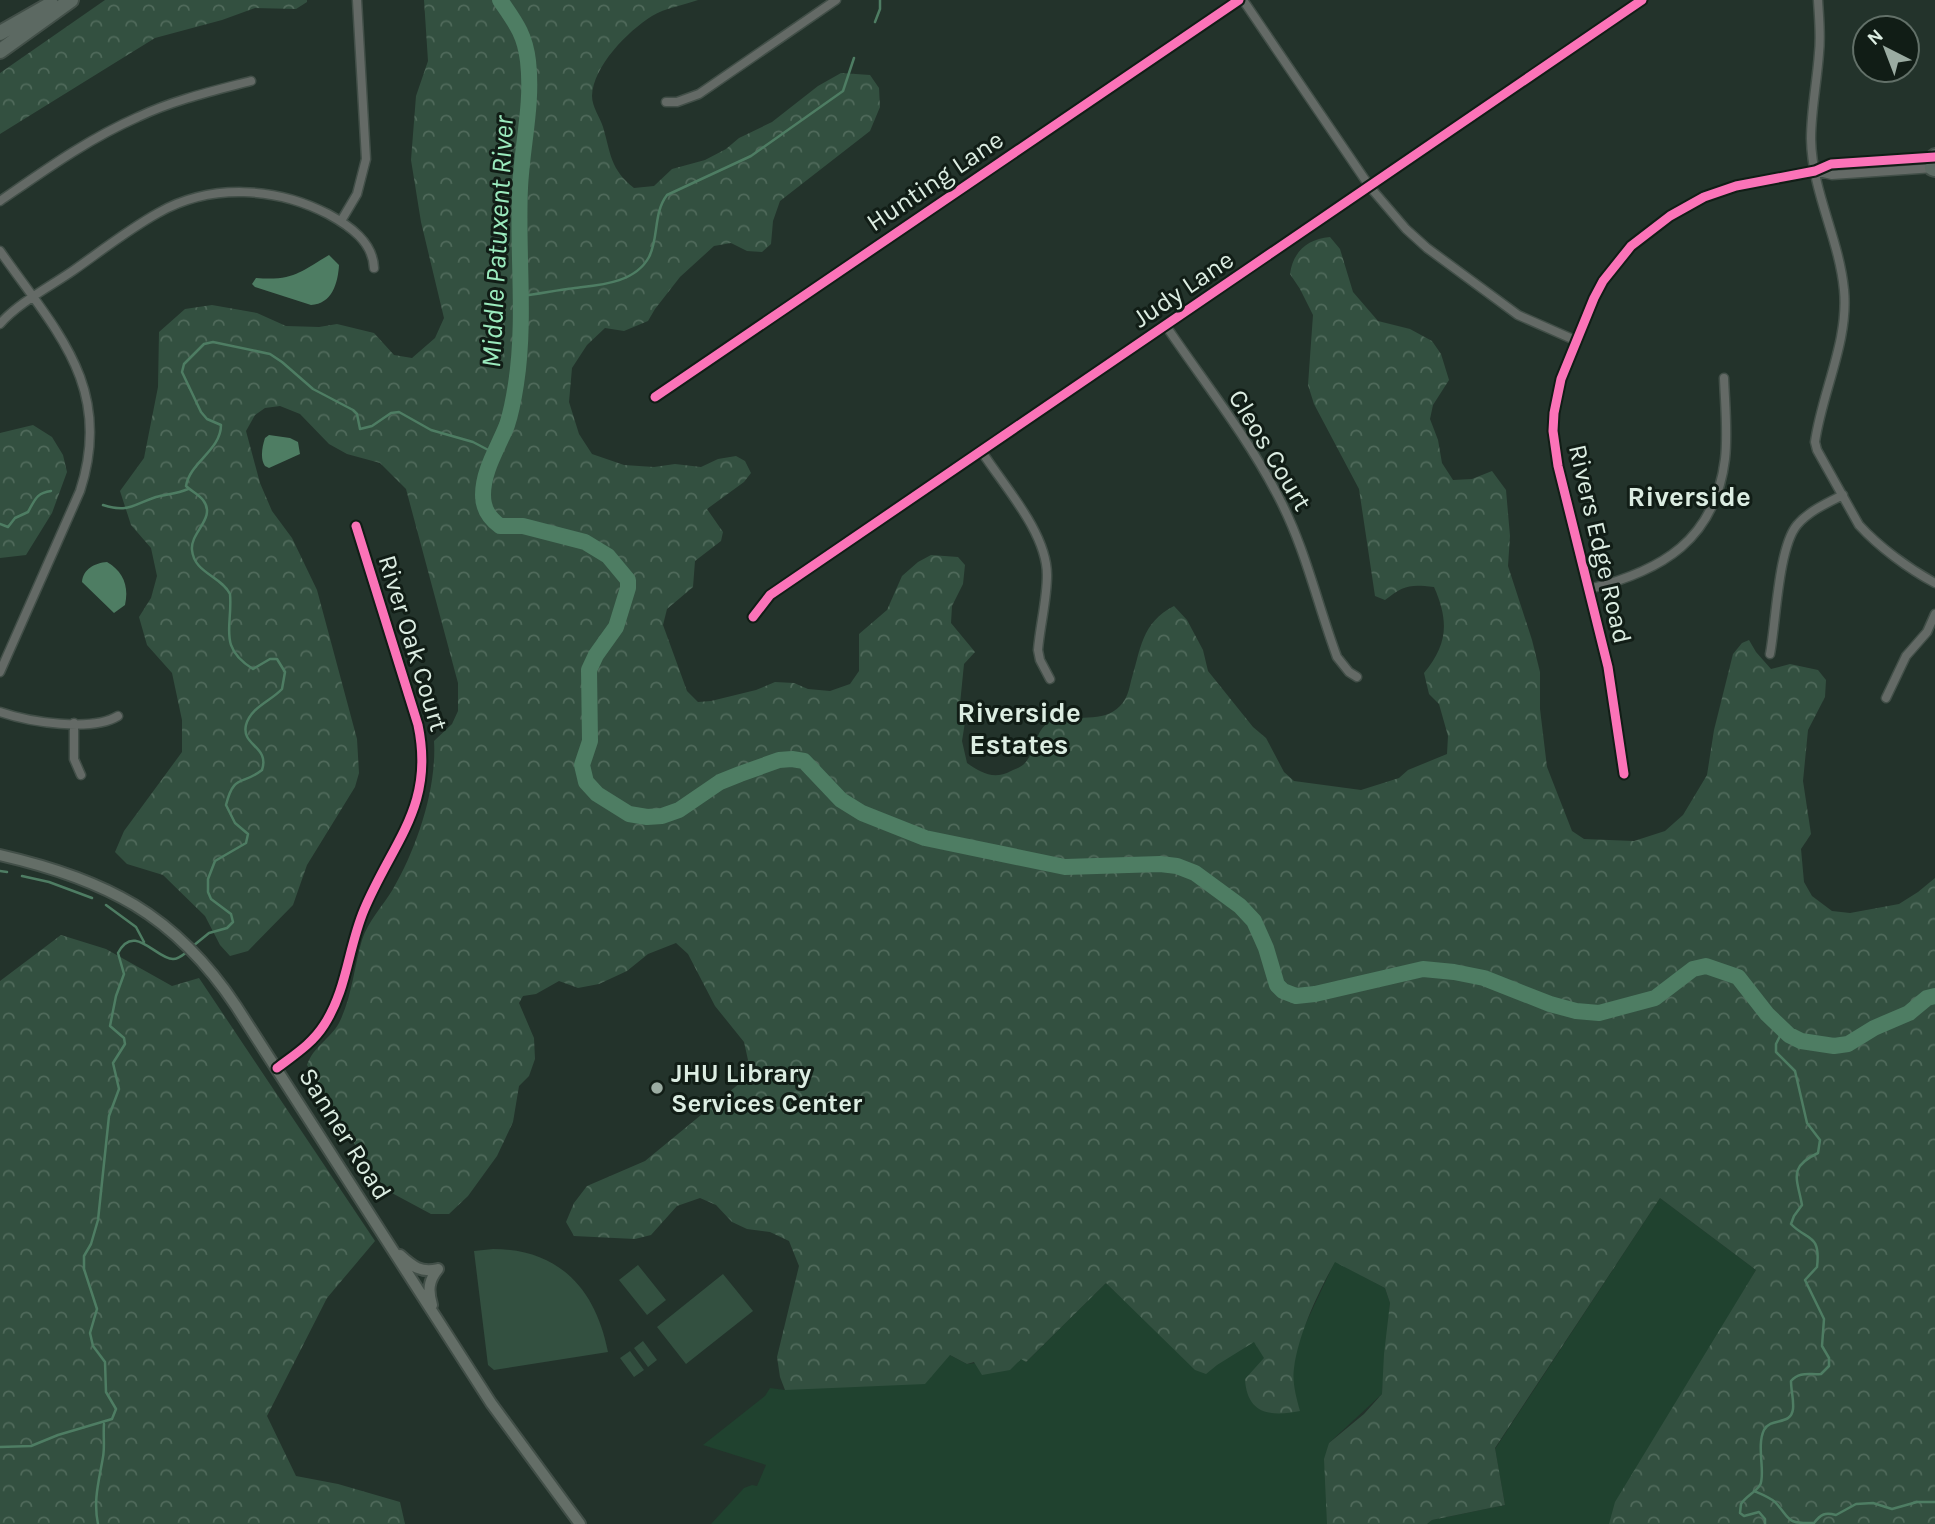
<svg xmlns="http://www.w3.org/2000/svg" width="1935" height="1524" viewBox="0 0 1935 1524" font-family="Karla,sans-serif">
<style>
.built{fill:#20422f}
.forest{fill:url(#forest-crowns)}
.park{fill:#335040}
.water{fill:#4e7d63}
.lines{fill:none;stroke-linecap:round;stroke-linejoin:round}
.stream{stroke:#4e7d63;stroke-width:2.5}
.river{stroke:#4e7d63;stroke-width:16}
.street-casing{stroke:#424f48;stroke-width:11}
.secondary-casing{stroke:#424f48;stroke-width:14}
.highway-casing{stroke:#424f48;stroke-width:18}
.street{stroke:#646a66;stroke-width:8}
.secondary{stroke:#646e67;stroke-width:10}
.highway{stroke:#5c6962;stroke-width:14}
.cycleway-casing{stroke:#111d16;stroke-width:13}
.cycleway{stroke:#fb73b8;stroke-width:9}
.poi-dot{fill:#9baca2;stroke:#111d16;stroke-width:2.5}
.labels{text-anchor:middle;dominant-baseline:central;stroke-width:6;stroke-linejoin:round;paint-order:stroke}
.street-label{font-size:26px;fill:#dcede2;stroke:#111d16}
.poi-label{font-size:26px;font-weight:bold;fill:#dcede2;stroke:#111d16;text-anchor:start}
.water-label{font-size:28px;font-style:italic;fill:#9bebbe;stroke:#111d16}
.neighbourhood-label{font-size:28px;font-weight:bold;fill:#dcede2;stroke:#111d16}
</style>
<defs>
<pattern id="forest-crowns" width="20" height="18" patternUnits="userSpaceOnUse" patternTransform="scale(1.75)"><rect width="20" height="18" fill="#335040"/><path d="M2 6a3 3 0 1 1 6 0M12 15a3 3 0 1 1 6 0" fill="none" stroke="#506a5b"/></pattern>
</defs>
<rect width="100%" height="100%" fill="#23332b"/>
<!-- built -->
<path class="built" d="M1660 1198 1756 1270 1611 1524H1427L1432 1520 1505 1505 1495 1449Z
M1335 1261 1385 1288 1390 1303 1382 1394 1329 1443 1327 1524H711L744 1488 752 1485 757 1486 766 1465 703 1445 765 1396 770 1388 785 1390 950 1355 967 1364 1022 1358 1026 1362 1106 1283 1138 1313 1250 1331 1305 1325Z"/>
<!-- forest -->
<path class="forest" d="M105 0H307V2L296 9 255 8 222 20 155 38 0 134V73Z
M424 0H698C684 5 665 8 652 16 628 31 593 66 592 96 592 107 600 117 603 127 611 154 610 169 634 188L654 186 672 169 705 160 726 149 739 138 772 122 818 86 841 73 870 75 879 88 880 107 870 131 780 201 773 221 771 244 762 252 747 251 731 243 714 246 680 277 655 309 648 321 624 331 605 328 587 345 572 368 569 402 579 434 592 454 624 465 654 467 675 464 701 467 718 459 736 456 745 461 751 473 744 482 707 509 723 532 721 541 695 561 693 587 667 609 663 625 687 691 698 702 711 701 756 690 775 682 794 683 808 689 830 691 850 684 859 671V634L887 610 902 576 918 562 931 555 958 557 965 565 963 584 952 606 951 623 975 652 964 664 960 704 965 722 962 741 967 763C981 773 994 780 1011 771 1015 769 1022 767 1025 763 1037 750 1034 727 1054 720 1075 714 1103 724 1120 706 1127 699 1129 690 1131 681 1141 649 1141 623 1174 606L1187 620 1203 650 1208 671 1253 727 1266 738 1284 772 1294 781 1361 790 1399 778 1408 770 1447 754 1448 736 1439 704 1429 694 1424 673C1448 644 1449 621 1434 587 1410 584 1404 585 1385 600L1375 596 1359 489 1314 404 1308 385 1313 315 1300 289 1290 274C1293 252 1307 239 1330 237L1340 249 1353 292 1378 321 1410 329 1432 341 1441 354 1449 380 1433 405 1430 419 1438 440 1442 463 1453 480 1472 479 1492 471 1506 490 1510 536 1508 566 1532 640 1540 672V709L1547 767 1572 831 1584 839 1634 841 1665 831 1683 815 1707 775 1714 730 1733 654 1742 643 1749 640 1756 652 1771 669 1790 664 1818 670 1826 680 1825 697 1808 730 1803 781 1811 834 1801 849 1804 882 1812 896 1832 911 1850 913 1899 904 1918 892 1935 878V1524H1609L1615 1502 1756 1270 1660 1198 1495 1448 1505 1505 1432 1520 1427 1524H1327L1324 1459 1329 1443 1364 1414 1382 1394 1384 1354 1390 1303 1385 1288 1335 1262C1318 1293 1299 1332 1294 1368 1292 1382 1296 1397 1300 1411 1270 1417 1247 1414 1245 1379L1264 1358 1254 1342 1217 1365 1206 1374 1195 1370 1106 1283 1026 1362 1021 1359 1010 1370 982 1375 974 1362 967 1364 950 1355 925 1384 785 1390 780 1377 777 1357 799 1266 789 1241 770 1232 747 1229 732 1222 716 1205 700 1198 677 1206 651 1235 635 1239 574 1236 566 1222 574 1203 587 1186 645 1161 740 1083 748 1060 744 1042 715 1006 688 954 676 943 648 954 627 971 599 984 578 988 559 981 536 994 523 996 519 1003 534 1038 535 1059 529 1076 519 1086 513 1122 497 1156 468 1196 449 1214H431L390 1192 372 1173 307 1065C313 1047 330 1039 339 1023 352 997 354 967 362 940 368 921 383 906 393 889 417 848 437 788 434 741L452 724 458 711V683L406 489 380 463 347 454 329 444 300 414 280 406 265 408 255 415 246 431 260 483 272 511 292 538 317 590 357 739 359 773 355 787 307 865 293 905 248 951 230 956 220 945 205 916 163 875 127 864 115 852 124 831 182 752V720L172 673 147 645 139 617 151 598 157 576 151 548 131 525 120 491 144 458 158 387 159 332 185 309 212 305 257 313 286 326 319 327 337 324 374 333 394 355 412 358 435 338 444 318 421 222 411 160 416 96 428 61Z
M33 425 52 437 63 455 67 472 52 513 26 555 0 558V433Z
M61 935 106 949 172 986 199 978 375 1241 327 1298 267 1416 296 1476 338 1484 400 1502 405 1524H0V981Z"/>
<!-- park -->
<path class="park" d="M493 1249C560 1249 596 1290 608 1352L494 1370 488 1365 474 1251Z
M638 1265 666 1300 647 1315 619 1280Z
M723 1274 753 1311 686 1364 657 1327Z
M643 1341 657 1360 648 1367 634 1348Z
M630 1351 644 1370 634 1377 620 1358Z"/>
<!-- water -->
<path class="water" d="M329 255 339 265C338 283 332 304 311 305L255 287 252 284 256 278C294 281 300 272 329 255Z
M269 435 290 438 298 442 300 454 269 468 265 466C260 459 262 447 265 438Z
M107 562C124 572 129 587 125 605L114 613 82 582C83 569 95 563 107 562Z"/>
<g class="lines">
<!-- stream -->
<path class="stream" d="M875 22 880 9V0
M521 296C539 294 557 290 575 288 600 285 635 283 649 257 659 238 653 213 667 195L751 156 843 91 854 58
M103 505C129 513 132 505 156 497 167 494 177 494 188 489
M0 524 8 527 15 518 28 512C35 500 36 493 51 491
M0 871 7 872
M22 876 49 882 92 898
M106 905 136 927 144 942
M193 946 209 933 227 928 233 922 231 914 211 899 208 892V879L215 861 246 843 248 834 235 823 226 805C234 773 242 786 262 770 270 746 241 746 246 725 251 707 271 701 282 689L285 672 277 659H270L253 669C217 647 233 626 230 594 221 576 194 573 192 550 190 532 217 518 203 500 198 494 191 491 186 486 190 462 221 450 221 425L207 419 201 412 182 372 184 364 204 344 213 342 270 354 282 362 313 389 353 410 357 414 360 429 372 426 391 413 399 412 431 430 473 442 494 453
M0 1447 31 1446 58 1435 112 1419 116 1409 106 1392 105 1362 93 1346 90 1333 97 1309 84 1269V1256L91 1244 98 1220 109 1116 119 1089 113 1063 125 1044 124 1038 110 1026 116 996 124 974 118 953C134 922 156 959 173 959 179 959 184 954 188 951
M1754 1491C1761 1494 1769 1497 1775 1502 1791 1519 1785 1524 1814 1523 1821 1514 1825 1512 1836 1515L1856 1504 1873 1503 1892 1509 1917 1502H1935
M98 1524C93 1500 99 1481 103 1457 105 1447 103 1434 104 1424
M1765 1524V1519L1759 1512 1744 1516 1740 1513 1741 1504C1746 1496 1756 1492 1760 1485 1766 1475 1756 1446 1764 1430 1771 1417 1791 1426 1793 1409 1794 1400 1791 1391 1791 1381 1800 1371 1809 1375 1821 1374L1829 1366V1358L1822 1346 1824 1319 1805 1280 1817 1267C1821 1233 1807 1241 1791 1224L1794 1216 1802 1205C1797 1178 1788 1167 1818 1153L1820 1140 1807 1123 1795 1071 1776 1052V1044L1783 1030"/>
<!-- river -->
<path class="river" d="M500 0C515 22 525 34 528 61 533 104 522 145 520 188 517 253 526 319 516 384 514 397 511 413 507 425 498 448 483 470 483 495 483 509 489 518 500 526H523L585 542 608 556 628 580V588L616 627 596 655 589 670 590 741 582 765 586 782 597 794 629 814 647 817 662 816 679 810 720 782 740 774 779 760 792 759 804 761 841 800 862 813 925 838 1065 867 1160 864 1177 866 1195 873 1240 906 1254 921 1266 948 1277 985 1283 991 1296 996 1315 994 1423 969 1454 972 1484 978 1550 1004 1576 1011 1599 1013 1655 998 1693 969 1706 966 1738 977 1767 1014 1789 1035 1801 1041 1834 1046 1848 1044 1874 1028 1909 1013 1927 998 1935 996"/>
<!-- street casing -->
<g class="street-casing">
<path id="street" d="M1243 0 1370 187 1406 229 1427 248 1518 315 1577 341
M1818 0C1819 18 1821 36 1819 53 1817 82 1811 110 1811 139 1812 192 1839 238 1844 290 1849 341 1822 392 1815 442L1817 450 1859 525C1879 547 1909 569 1935 583
M666 102H677L699 94 836 0
M1815 171 1832 175 1934 168
M0 201C45 170 88 139 138 117 174 100 213 91 251 81
M341 221 357 194 366 159 357 0
M0 251C56 331 114 387 80 491L0 672
M0 324C18 303 51 286 74 270 101 251 129 229 158 213 211 183 276 187 328 214 350 226 373 242 374 268
M1166 326C1204 382 1247 436 1278 496 1305 547 1317 603 1337 657L1349 672 1357 677
M655 397 1239 0
M982 452C1004 486 1047 533 1047 575 1047 600 1040 625 1038 650L1040 660 1050 679
M1589 589C1662 571 1715 540 1725 459 1728 433 1725 405 1724 378
M753 617 770 595 1642 0
M1770 654C1776 623 1778 548 1797 525 1809 511 1827 503 1843 495
M1886 698 1906 656 1927 632 1935 614
M0 712C29 722 92 732 118 716
M74 723V759L81 775
M1624 774 1608 667 1558 466 1553 431 1554 413 1561 379 1594 298 1603 281 1631 246 1670 216 1704 197 1736 186 1815 171 1831 164 1935 157
M277 1068C294 1055 312 1044 324 1025 347 990 348 948 364 910 393 841 435 806 418 725L356 526"/>
</g>
<!-- secondary casing -->
<g class="secondary-casing">
<path id="secondary" d="M0 855C105 879 175 914 236 1006L491 1403 580 1524
M400 1255C413 1267 421 1273 438 1269
M432 1305C428 1291 428 1281 438 1269"/>
</g>
<!-- highway casing -->
<g class="highway-casing">
<path id="highway" d="M0 33 51 4
M0 51 71 0
M1934 157 1935 156
M1932 168 1935 169"/>
</g>
<!-- street -->
<use href="#street" class="street"/>
<!-- secondary -->
<use href="#secondary" class="secondary"/>
<!-- highway -->
<use href="#highway" class="highway"/>
<!-- cycleway casing -->
<g class="cycleway-casing">
<path id="cycleway" d="M655 397 1239 0
M753 617 770 595 1642 0
M1624 774 1608 667 1558 466 1553 431 1554 413 1561 379 1594 298 1603 281 1631 246 1670 216 1704 197 1736 186 1815 171 1831 164 1935 157
M277 1068C294 1055 312 1044 324 1025 347 990 348 948 364 910 393 841 435 806 418 725L356 526"/>
</g>
<!-- cycleway -->
<use href="#cycleway" class="cycleway"/>
</g>
<!-- markers -->
<circle class="poi-dot" cx="657" cy="1088" r="7"/>
<g class="labels">
<!-- street labels -->
<g class="street-label">
<text transform="translate(935 181) rotate(-34)">Hunting Lane</text>
<text transform="translate(1183 289) rotate(-34)">Judy Lane</text>
<text transform="translate(1270 450) rotate(59)">Cleos Court</text>
<text transform="translate(1600 544) rotate(77)">Rivers Edge Road</text>
<text transform="translate(413 643) rotate(73)">River Oak Court</text>
<text transform="translate(345 1134) rotate(58)">Sanner Road</text>
</g>
<!-- poi labels -->
<g class="poi-label">
<text x="671" y="1073">JHU Library<tspan x="671" dy="30">Services Center</tspan></text>
</g>
<!-- water labels -->
<g class="water-label">
<text transform="translate(497 242) rotate(-87)">Middle Patuxent River</text>
</g>
<!-- neighbourhood labels -->
<g class="neighbourhood-label">
<text x="1689" y="496">Riverside</text>
<text x="1019" y="712">Riverside<tspan x="1019" dy="32">Estates</tspan></text>
</g>
</g>
<!-- north arrow -->
<g transform="translate(1886 49) rotate(318)"><circle r="33" fill="#111d16" stroke="#627068" stroke-width="2"/>
<path d="M0-5L12 26L0 18L-12 26Z" fill="#9baca2"/>
<text y="-10" font-size="19" font-weight="bold" text-anchor="middle" fill="#dcede2">N</text>
</g>
</svg>
